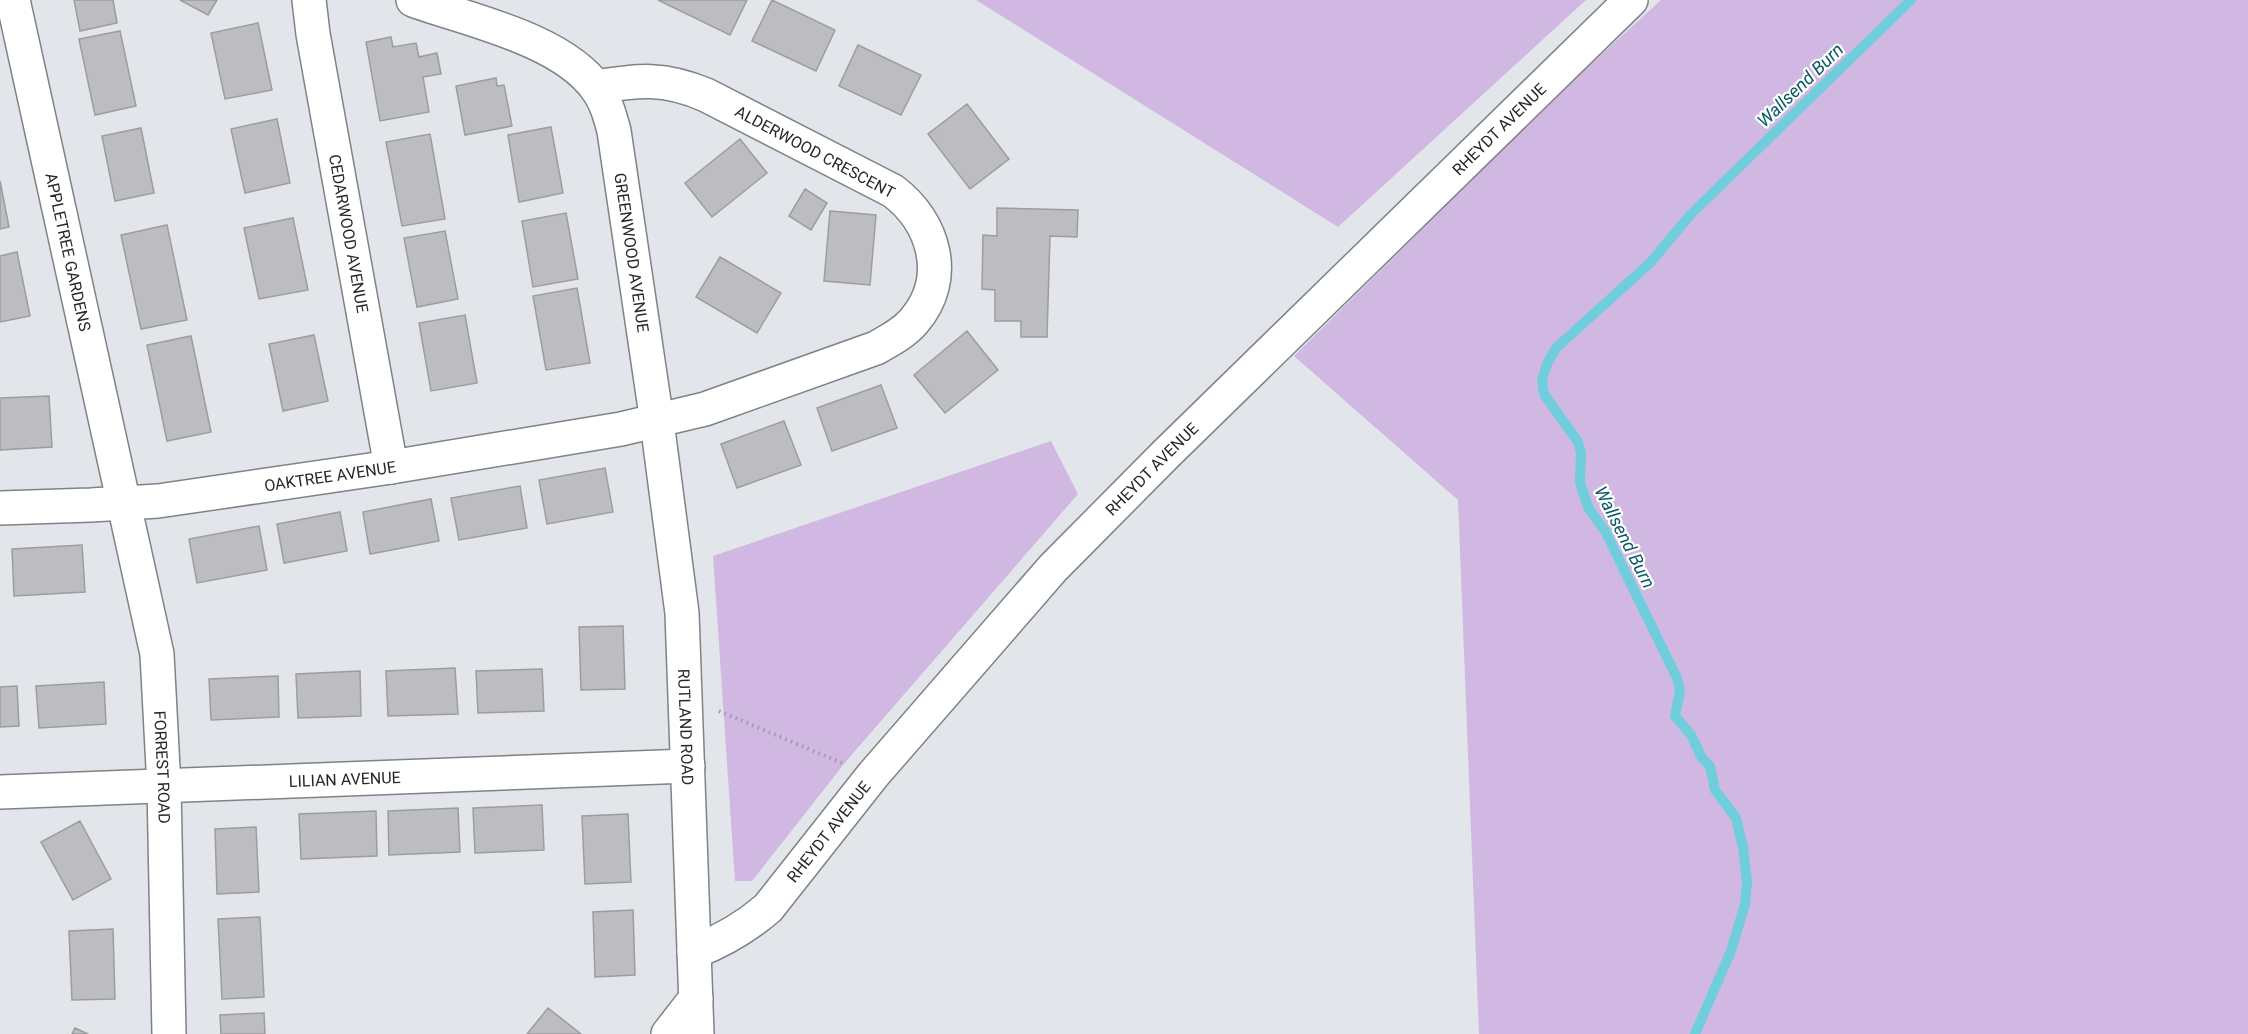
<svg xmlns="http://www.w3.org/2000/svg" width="2248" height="1034" viewBox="0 0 2248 1034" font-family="Roboto,sans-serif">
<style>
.green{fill:#d1b8e2}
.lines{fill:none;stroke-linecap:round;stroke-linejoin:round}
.stream{stroke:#70cedc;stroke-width:10}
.building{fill:#bcbcc1;stroke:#9c9ca2;stroke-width:1.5}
.minor-casing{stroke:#7f8287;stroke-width:36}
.path{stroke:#9a9ca0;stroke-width:4;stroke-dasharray:1.5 4.5;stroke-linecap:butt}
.minor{stroke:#fff;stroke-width:33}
.labels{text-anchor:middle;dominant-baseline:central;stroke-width:4.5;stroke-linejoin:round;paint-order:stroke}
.street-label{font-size:16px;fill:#27282a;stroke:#fff}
.water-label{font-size:18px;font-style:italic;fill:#065b65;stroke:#fff}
</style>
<rect width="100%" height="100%" fill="#e2e5ea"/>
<!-- green -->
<path class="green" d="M976 0H1586L1338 227Z
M1661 0H2248V1034H1479L1458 500 1294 356 1567 86Z
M1051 441 1078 494 848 759 752 881H735L713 556Z"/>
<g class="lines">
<!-- stream -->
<path class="stream" d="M1695 1034 1731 951 1745 904 1747 882 1743 847 1736 818 1715 790 1710 766 1702 758 1691 735 1675 716 1680 691 1677 678 1605 531 1589 509 1580 483 1581 453 1578 442 1544 394 1542 380 1547 364 1556 348 1650 263 1691 214 1911 0"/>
</g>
<!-- building -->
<path class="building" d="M74 0H113L117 23 80 31Z
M180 0H217L208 15Z
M658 0H747L730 35Z
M772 0 835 30 816 71 752 41Z
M258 23 272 90 225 99 211 33Z
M120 31 136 106 95 115 79 39Z
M391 37 393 47 416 43 419 57 437 53 441 74 423 77 429 112 380 121 366 42Z
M858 45 921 75 901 115 839 86Z
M496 78 497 86 504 85 512 126 465 135 456 86Z
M967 104 1009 159 970 189 928 134Z
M277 119 290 183 245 193 231 129Z
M551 127 563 193 519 202 508 135Z
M141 128 154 193 115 201 102 136Z
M430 134 445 219 402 226 386 142Z
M740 139 767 173 712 217 685 183Z
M0 181 9 227 0 229Z
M805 189 827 203 811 230 789 216Z
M997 208 1078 210 1077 237 1050 236 1047 337H1021V321H995V290L982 289 983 235 997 236Z
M830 211 876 215 870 285 824 281Z
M566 213 578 279 533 287 522 221Z
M293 218 308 290 259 299 244 228Z
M167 225 187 320 141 329 121 235Z
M445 231 458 299 417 307 404 238Z
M17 252 30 316 0 322V256Z
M720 257 781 293 757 333 696 297Z
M577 288 590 363 546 370 533 296Z
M465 315 477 383 431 391 419 323Z
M967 331 998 370 945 413 914 375Z
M314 335 328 401 283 411 269 344Z
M191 336 211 432 167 441 147 345Z
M881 385 897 428 832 451 817 408Z
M49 396 52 447 0 450V398Z
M784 421 801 465 737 488 721 444Z
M605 468 613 512 547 524 539 480Z
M520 486 527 528 459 540 451 498Z
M431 499 439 541 370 554 363 512Z
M340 512 347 551 284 563 277 524Z
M259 526 267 570 197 583 189 539Z
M82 545 85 592 14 596 12 549Z
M623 626 625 689 581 690 579 627Z
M455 668 458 714 388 716 386 671Z
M542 669 544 711 478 713 476 671Z
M360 671 361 716 298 718 296 674Z
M278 676 279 717 211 720 209 679Z
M104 682 106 724 39 728 36 686Z
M17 686 19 726 0 727V687Z
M542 805 544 850 475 853 473 808Z
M458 808 460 852 389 855 388 811Z
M376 811 377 856 301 859 299 814Z
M628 814 631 882 585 884 582 816Z
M80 821 111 879 73 900 41 842Z
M256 827 259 892 217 894 215 829Z
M633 910 635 975 595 977 593 912Z
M260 917 264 997 222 999 218 919Z
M113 929 115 999 72 1000 69 931Z
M548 1008 581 1034H527Z
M264 1013 265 1034H221L220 1015Z
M75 1028 88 1034H72Z"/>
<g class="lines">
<!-- minor casing -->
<g class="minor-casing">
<g id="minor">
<path id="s1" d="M13 0 157 654 164 787 169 1034"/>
<path id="s2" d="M309 0 313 34 391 467"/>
<path id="s3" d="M413 0C468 20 562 39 597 89 606 101 610 116 614 131L657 422 682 613 697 1034"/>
<path id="s4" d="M0 508 91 505 158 501 391 467 621 429 705 409 876 348C890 340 904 333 914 321 951 278 934 222 893 191L706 95C664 77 639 80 596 87"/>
<path id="s5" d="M0 792 688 766"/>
<path id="s6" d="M694 952C722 941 745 928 768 908L873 775 1053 568 1166 454 1631 0"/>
<path d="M668 1034 696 998"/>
</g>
</g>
<!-- path -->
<path class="path" d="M719 711 842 763"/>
<!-- minor -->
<use href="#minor" class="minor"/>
</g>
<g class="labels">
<!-- street labels -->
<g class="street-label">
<text stroke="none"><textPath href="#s6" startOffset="1156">RHEYDT AVENUE</textPath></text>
<text transform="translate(815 152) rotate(28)">ALDERWOOD CRESCENT</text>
<text stroke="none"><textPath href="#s2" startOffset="237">CEDARWOOD AVENUE</textPath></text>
<text stroke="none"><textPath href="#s1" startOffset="258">APPLETREE GARDENS</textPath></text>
<text stroke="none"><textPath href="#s3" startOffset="376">GREENWOOD AVENUE</textPath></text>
<text stroke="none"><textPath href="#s6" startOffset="670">RHEYDT AVENUE</textPath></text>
<text stroke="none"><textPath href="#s4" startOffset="332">OAKTREE AVENUE</textPath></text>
<text stroke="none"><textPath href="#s3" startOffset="854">RUTLAND ROAD</textPath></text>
<text stroke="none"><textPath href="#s1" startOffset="783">FORREST ROAD</textPath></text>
<text stroke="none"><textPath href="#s5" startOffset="345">LILIAN AVENUE</textPath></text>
<text stroke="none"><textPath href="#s6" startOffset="184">RHEYDT AVENUE</textPath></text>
</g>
<!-- water labels -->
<g class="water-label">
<text transform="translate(1800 85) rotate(-44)">Wallsend Burn</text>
<text transform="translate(1625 537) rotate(63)">Wallsend Burn</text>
</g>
</g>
</svg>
